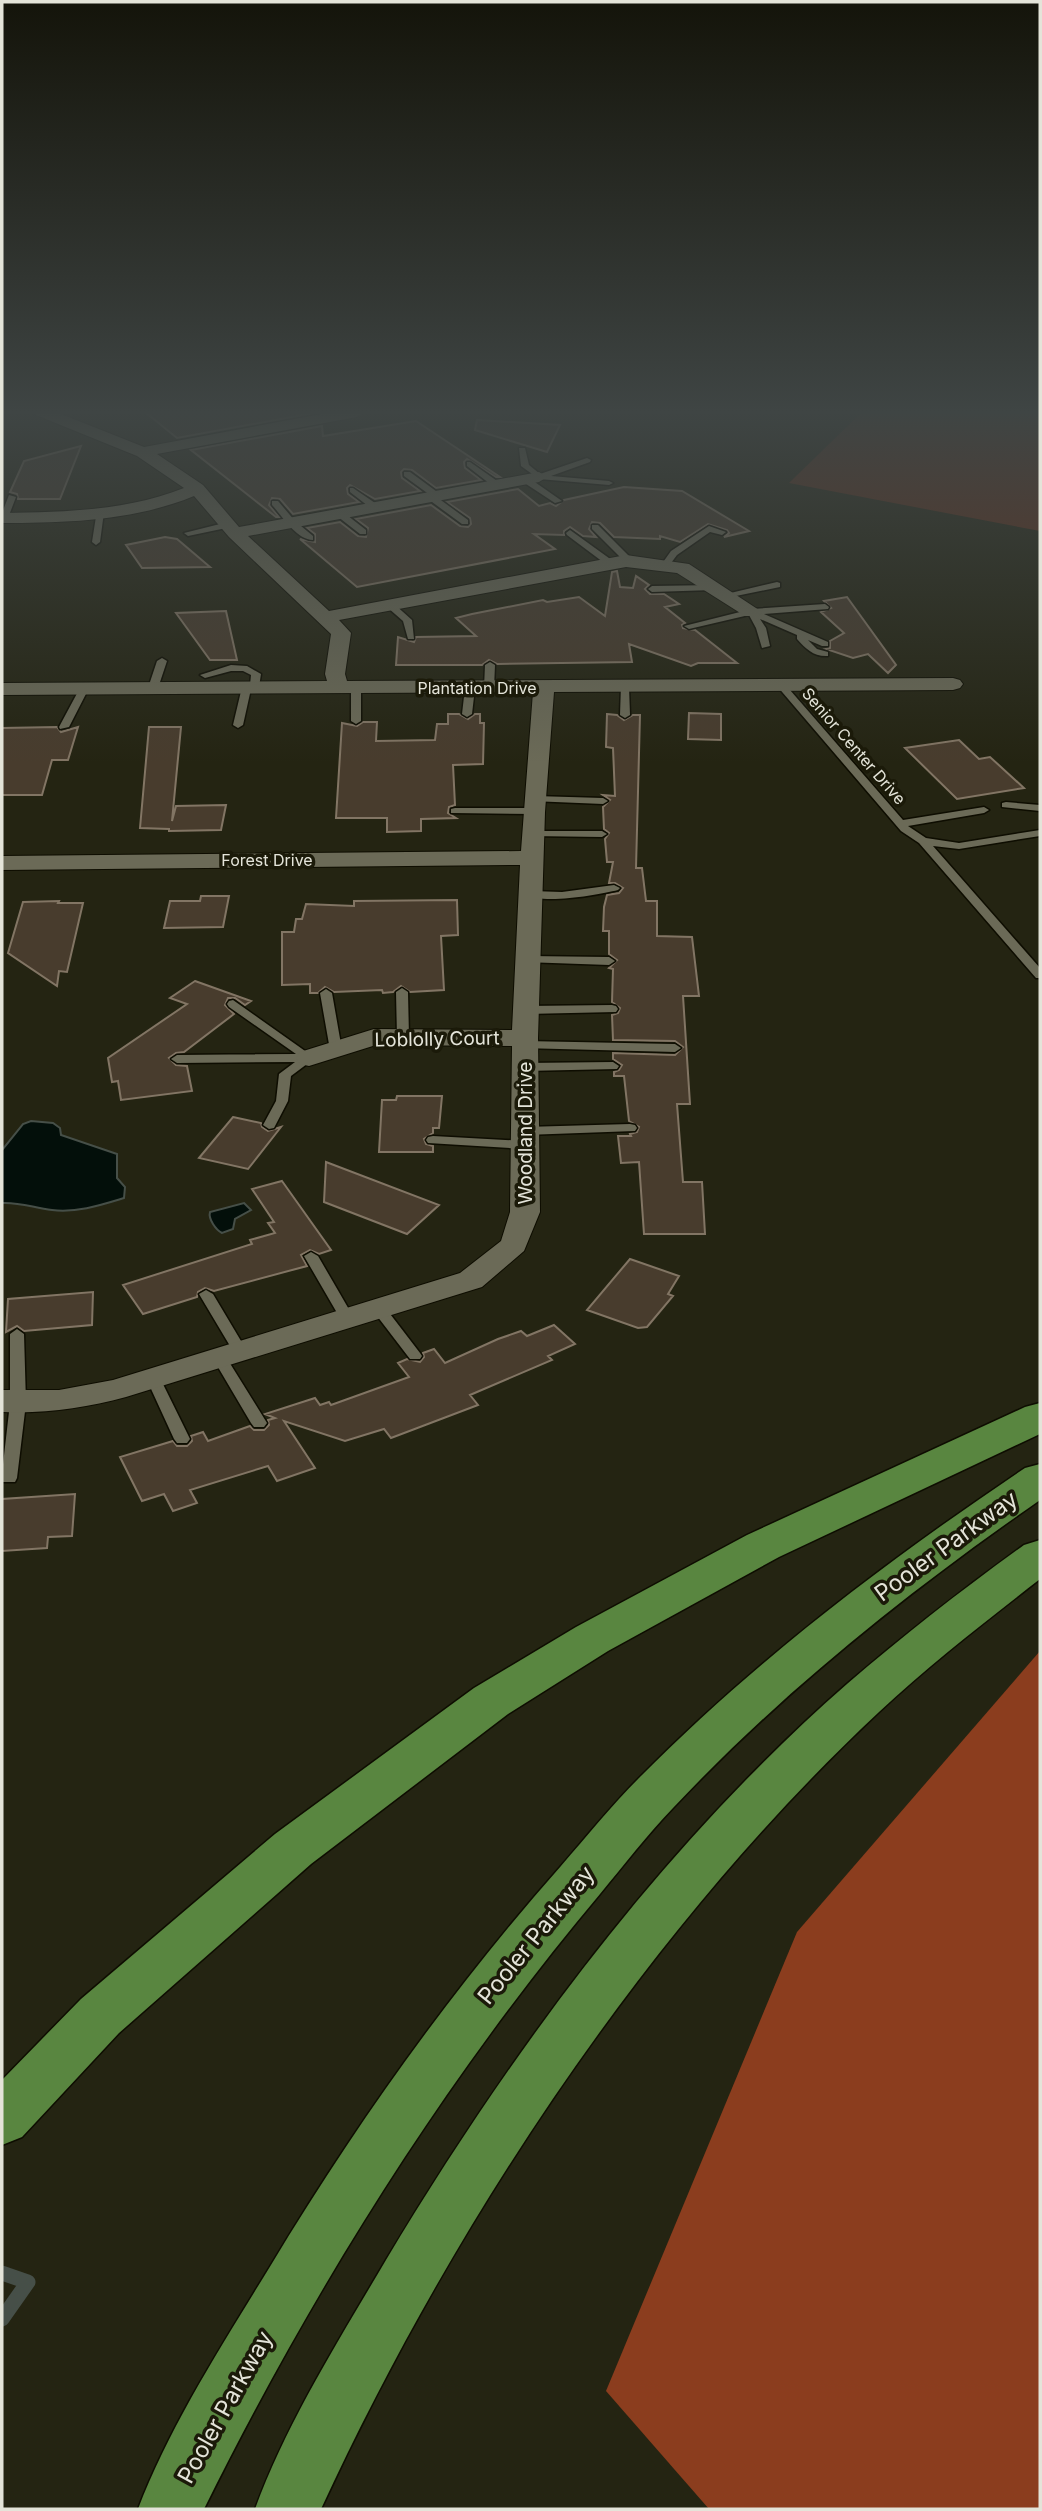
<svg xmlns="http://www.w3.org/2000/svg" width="1042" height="2511" viewBox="0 0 1042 2511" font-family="Inter,sans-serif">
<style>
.green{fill:#642e19}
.forest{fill:#8b3d1e}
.water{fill:#030f0a;stroke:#464f48;stroke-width:2}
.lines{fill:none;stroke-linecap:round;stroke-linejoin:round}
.stream{stroke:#464f48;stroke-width:15}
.building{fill:#483c2d;stroke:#827564;stroke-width:2}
.service-casing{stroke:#0e0d01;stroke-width:3}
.minor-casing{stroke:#0e0d01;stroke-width:2}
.primary-casing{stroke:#0e0d01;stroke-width:3}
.service{fill:#6b6a57;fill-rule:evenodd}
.minor{fill:#6b6a57;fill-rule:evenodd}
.primary{fill:#598640;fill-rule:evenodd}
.labels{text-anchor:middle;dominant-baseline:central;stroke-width:7;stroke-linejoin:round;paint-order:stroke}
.far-street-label{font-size:16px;fill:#e4e4d9;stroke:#1b1a09}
.street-label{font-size:19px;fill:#e4e4d9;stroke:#1b1a09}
.near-street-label{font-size:23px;fill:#e4e4d9;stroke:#1b1a09}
</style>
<rect width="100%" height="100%" fill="#242412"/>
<!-- green -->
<path class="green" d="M862 412H1040V531L789 483Z"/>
<!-- forest -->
<path class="forest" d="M1040 1651V2509H709L606 2391 797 1932Z"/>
<!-- water -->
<path class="water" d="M31 1121 53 1123 60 1128 61 1135 117 1154V1178L125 1187 124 1198C101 1205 77 1213 52 1210 34 1208 20 1202 2 1203V1150L23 1124Z
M244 1203 251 1210 235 1219 233 1229 222 1233C216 1230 208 1219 210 1212Z"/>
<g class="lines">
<!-- stream -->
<path class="stream" d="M2 2273 28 2282 2 2319"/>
</g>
<!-- building -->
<path class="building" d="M145 412H319L177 438Z
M477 420 560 425 547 452 475 430Z
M416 421 500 477H496L467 459 464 462 465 468 481 480 436 488 412 470 404 469 401 472 402 478 420 491 375 499 350 485 347 488 348 494 359 502 293 514 280 499 272 498 269 505 279 517H276L191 450 322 426 323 436Z
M81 446 60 499H18L17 494 10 492 24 461Z
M624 487 682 491 749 531 724 537 729 533 727 530 708 524 680 542 660 536V539L614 537 600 523 592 522 589 529 596 537 583 536 570 527 564 531V535L534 534 555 549 357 587 300 539 315 542V534L307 528 340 522 358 536 366 537 368 528 356 519 431 505 460 526 468 527 471 524 470 518 447 502 518 489 539 506 550 503 556 506 564 500Z
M165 537 177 539 210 567 142 568 126 545Z
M617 571 620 587 633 588 636 576 649 585 645 589 650 594H664L679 604 665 607 685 623 682 625 683 628 695 630 737 663H698L691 666 629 644 632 662 497 664 489 660 482 665H396L398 637 414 642 416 637 476 636 456 618 472 614 543 600 547 602 579 597 605 616 612 572Z
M847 597 896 665 888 673 868 654 853 658 826 649 830 648V641L844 633 821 612 831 608 824 601Z
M226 611 237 660H210L176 613Z
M689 713 721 714V740L688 739Z
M448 714H459L468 719 475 714H480V723H484L483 764 453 765 455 805 449 807 448 813 456 818 421 819V831L387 832V818H336L342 723 357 726 363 722H377L376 741 435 740 437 724H448Z
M607 714 617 715 624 720 633 715H640L636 868H642L646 901H657V936L692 937 699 996H683L690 1104H677L683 1182H702L705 1234H644L639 1162 621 1163 618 1136H631L630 1134 637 1132 639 1127 629 1121 624 1076H614V1072L619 1070 622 1065 613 1059V1053L675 1055 683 1047 675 1041 613 1040 612 1015 618 1013 620 1008 612 1002 613 969 609 968 617 960 609 954V931H603L604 907 607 895 619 893 623 888 615 883H609L613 862H607L605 839 609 833 604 829 603 807 610 800 603 795 615 796 613 748 606 747Z
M57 727 61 732 78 727 68 760H52L42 795H2V728Z
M149 727H181L172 821 176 806 226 805 221 830 169 831V829L140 828Z
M959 740 979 759 990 757 1024 788 957 799 905 748Z
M201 896H229L223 927 164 928 170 901H200Z
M457 900 458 935 441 936 444 990 410 992 401 986 393 992 383 993 382 990 334 992 325 987 318 993H310V984L282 985V932H294L296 919H302L306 904 354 906V901Z
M59 901 58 903H83L67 972 59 971 57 986 8 953 23 902Z
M195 981 251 1001 245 1005 235 998H228L225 1005 234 1014 184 1052 176 1053 169 1058 176 1065 187 1066 192 1091 121 1100 118 1081 112 1082 108 1058 187 1004 170 998Z
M397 1096H442L439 1128H433V1133L424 1139 426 1144 433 1146V1152H379L382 1100H396Z
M233 1117 261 1123 262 1127 268 1131 281 1127 248 1169 199 1158Z
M326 1162 439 1205 407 1234 324 1202Z
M282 1181 331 1250 319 1254 310 1250 301 1255 307 1266 214 1291 205 1288 198 1292 197 1297 143 1314 123 1285 252 1244 250 1240 275 1233 268 1223 274 1222 252 1189Z
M630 1259 679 1276 668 1294 673 1296 647 1327 638 1328 587 1310Z
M93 1292 92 1325 24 1331 17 1326 6 1332 8 1299Z
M554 1325 575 1344 548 1356 552 1360 470 1395 478 1405 391 1438 384 1429 345 1441 284 1421 315 1468 277 1481 268 1466 190 1490 197 1503 173 1511 164 1494 142 1501 120 1457 173 1441 177 1446H187L192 1441 191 1436 203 1432 208 1441 250 1426 254 1430H264L269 1425 268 1420 275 1418 265 1414 315 1398 320 1405 329 1402 331 1405 409 1377 398 1363 407 1359 420 1362 424 1357 423 1353 434 1349 445 1363 498 1339 521 1331 527 1336Z
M75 1494 72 1536 48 1537 47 1548 2 1551V1499Z"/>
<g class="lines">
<!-- service casing -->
<g class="service-casing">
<path id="service" d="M519 448H525L529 465 540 474 587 458 591 460 590 462 551 476 609 481 613 483 609 485 539 479 521 466Z
M470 462 500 483V487H494L467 466V462Z
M404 472H410L440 494 441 496 438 498 468 520V524H462L428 499 427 497 430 495 404 476Z
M526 478H529L562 501 555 503 523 482 522 480Z
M353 488 378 505V509H372L350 492V488Z
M9 495 16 497 8 518 2 520V513Z
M272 501H278L295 521 313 536V540C297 540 282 516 272 505Z
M97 510 104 512 100 542 96 545 92 542Z
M337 512H343L366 530V534H360L337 516Z
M228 522 232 525 231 527 188 536 184 533Z
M592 525H598L632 559V563H626L592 529Z
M709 526 726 532 722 535 710 532 677 555 668 567H662L661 565 671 551Z
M570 530 613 561V565H607L567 535 566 533Z
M777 582 780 583V587L726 598 722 595Z
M716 585V589L713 590 652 592 648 589 652 586Z
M387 603H393L412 620 414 639H408L403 621 387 607Z
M825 604 829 607 828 609 764 614 828 642V646H822L808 640 817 649 828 652V656C814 657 806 649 797 639V635L760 619 766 628 770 646 762 648 756 628 749 615 689 629 684 626 752 609Z
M162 658 167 661 158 688 150 690 148 688 157 661Z
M490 662 495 665 494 688 489 691 484 688 485 665Z
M231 665 247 666 261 674 259 687 251 689 243 725 238 728 233 725 242 687 250 685 251 675 243 671H231L205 678 200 675Z
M777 682H783L903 820 984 807 989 810 984 813 908 826 926 838 959 843 1040 830V836L959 849 933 846 1040 968V978H1036L919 843 901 831 777 686Z
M356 685 361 688V721L356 724 351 721V688Z
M470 685 475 688 472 714 467 717 462 714 465 688Z
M621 685 629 687 630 715 625 718 620 715Z
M81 686 89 688 69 727 60 729 59 727Z
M535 796 603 798 608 801 603 804 531 801V797Z
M1006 802 1040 805V811L1002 807V803Z
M455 808H534L539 811 534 814 451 813V809Z
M533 831H602L607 834 602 837 529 836 528 834Z
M614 885 620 888 618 890C598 895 541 905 525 894L531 891 562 892Z
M528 956 609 957 615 961 609 965 524 962 522 960Z
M402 988 408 992 409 1037 403 1041 397 1037 396 992Z
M326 989 332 993 342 1050 336 1054 330 1050 320 993Z
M233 1000 315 1058 291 1076 288 1101 274 1128 269 1129 263 1125 276 1101 279 1074 295 1062 177 1063 171 1059 177 1055 296 1054 229 1007 227 1004 229 1001Z
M612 1005 616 1006 618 1009 616 1012 526 1014 520 1010 526 1006Z
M525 1041 675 1044 681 1048 675 1052 521 1048 519 1045 521 1042Z
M613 1062 619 1066 617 1069 525 1071 519 1067 525 1063Z
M630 1124 635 1125 637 1128 635 1131 525 1135 518 1131 525 1127Z
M433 1136 525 1141 532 1145 525 1149 428 1143 426 1140 428 1137Z
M311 1252 318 1256 354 1318 352 1321H342L340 1318 304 1256Z
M206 1290 213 1294 247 1351 245 1354H235L233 1351 199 1294Z
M379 1304 384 1306 420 1353 422 1356 420 1359H410L374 1312 372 1309 374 1306Z
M17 1329 24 1334 26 1403 17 1478 15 1482H3L2 1473 10 1403V1334Z
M219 1352 226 1357 267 1423 264 1427H254L251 1423 212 1357Z
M153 1373 160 1378 190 1439 187 1443H177L174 1439 146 1378Z"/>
</g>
<!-- minor casing -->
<g class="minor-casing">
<path id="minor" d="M34 412H56L144 447 332 412H365L357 417 157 454 203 485 239 527 539 472 547 477 539 482 248 536 329 611 626 555 689 564 762 612 759 616H745L677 573 626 567 339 620 351 633 345 674 347 681 953 678 960 680 963 684 960 688 953 690 554 692 545 812 538 1038 540 1212 524 1251 482 1287 126 1397C85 1408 45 1414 2 1412V1390H59L113 1380 460 1273 501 1241 510 1212 512 1046 376 1045 309 1066 300 1064 296 1058 300 1052 374 1029 512 1030 520 865 2 870V856L521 851 533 692 2 695V683L327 681 325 674 331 634 229 537 194 496C134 521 66 523 2 523V513C63 512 127 511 184 488L137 456 36 415Z"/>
</g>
<!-- primary casing -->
<g class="primary-casing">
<path id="primary" d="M1040 1403V1434L779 1557 608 1651 508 1714 311 1864 119 2033 22 2137 2 2145V2080L81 1999 275 1834 474 1688 576 1627 747 1535 1025 1407Z
M1040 1464V1500C909 1591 783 1691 673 1808 647 1835 624 1865 600 1894 443 2081 312 2291 204 2509H138C170 2425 224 2342 271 2265 356 2124 452 1989 561 1866 587 1836 612 1805 640 1777 756 1660 888 1560 1025 1468Z
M1040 1540V1579C985 1622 930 1664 879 1712 648 1928 453 2223 321 2509H255C287 2422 339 2340 386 2260 512 2050 662 1846 847 1684 904 1635 963 1589 1024 1545Z"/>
</g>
<!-- service -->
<use href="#service" class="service"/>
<!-- minor -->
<use href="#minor" class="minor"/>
<!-- primary -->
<use href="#primary" class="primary"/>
</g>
<!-- sky -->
<linearGradient id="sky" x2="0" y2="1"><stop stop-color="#14140a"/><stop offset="0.54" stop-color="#3f4544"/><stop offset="1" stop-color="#3f4544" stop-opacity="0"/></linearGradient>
<rect width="1042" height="763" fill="url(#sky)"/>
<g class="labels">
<!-- far-street labels -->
<g class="far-street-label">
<text x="477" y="688">Plantation Drive</text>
<text transform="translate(854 746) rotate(49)">Senior Center Drive</text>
<text x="267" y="860">Forest Drive</text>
</g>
<!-- street labels -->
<g class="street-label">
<text transform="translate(437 1039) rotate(-1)">Loblolly Court</text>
<text transform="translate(525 1133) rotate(-90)">Woodland Drive</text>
</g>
<!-- near-street labels -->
<g class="near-street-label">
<text transform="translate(946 1546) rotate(-36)">Pooler Parkway</text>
<text transform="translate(536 1935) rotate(-51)">Pooler Parkway</text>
<text transform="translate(225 2407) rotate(-61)">Pooler Parkway</text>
</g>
</g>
<!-- border -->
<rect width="1042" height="2511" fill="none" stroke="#e4e4d9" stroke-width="7"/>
</svg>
